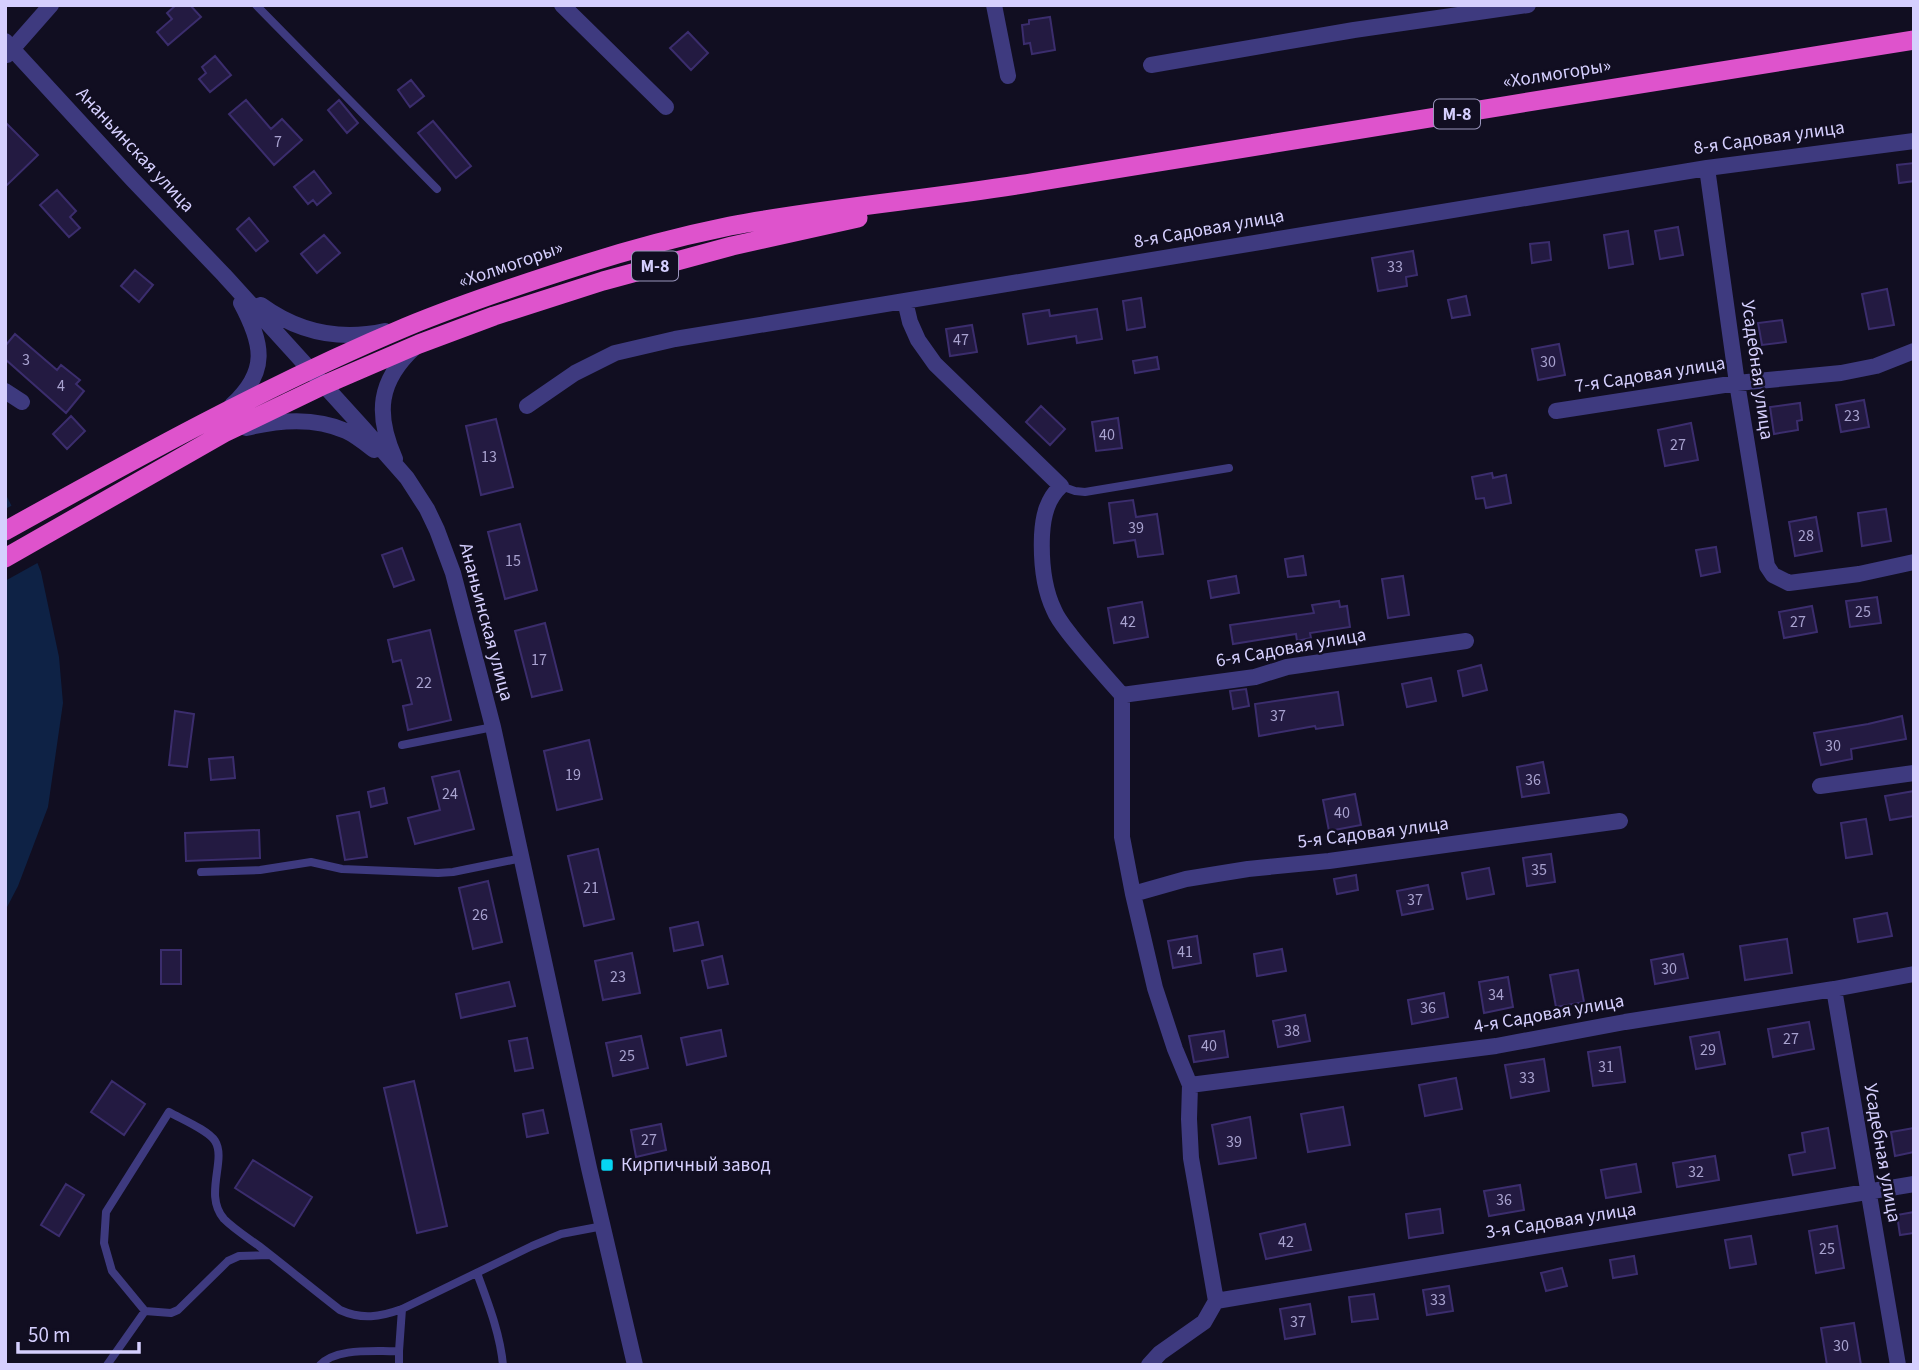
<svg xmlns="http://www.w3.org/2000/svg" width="1919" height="1370" viewBox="0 0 1919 1370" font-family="'Source Sans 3',sans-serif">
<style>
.water{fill:#0e2245}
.pier{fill:#110e21}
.building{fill:#231a41;stroke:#3b2d6d;stroke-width:2}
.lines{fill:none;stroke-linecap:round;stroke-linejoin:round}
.service{stroke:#3e3a7f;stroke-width:8}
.minor{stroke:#3e3a7f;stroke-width:16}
.trunk{stroke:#de53cc;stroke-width:19}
.poi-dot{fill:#06d5f3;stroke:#110e21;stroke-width:2.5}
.labels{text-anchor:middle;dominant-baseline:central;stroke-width:5;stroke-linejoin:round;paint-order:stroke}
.number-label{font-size:16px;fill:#a8a2cf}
.shield{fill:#110e21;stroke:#9a95bc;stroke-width:2}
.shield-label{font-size:18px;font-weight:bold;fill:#d5cffe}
.street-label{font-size:19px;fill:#d5cffe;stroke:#110e21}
.poi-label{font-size:19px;fill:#d5cffe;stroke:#110e21;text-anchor:start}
</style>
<rect width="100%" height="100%" fill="#110e21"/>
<!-- water -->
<path class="water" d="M5 493 25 532 41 572 59 657 63 703 48 807 18 886 5 911Z"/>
<!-- pier -->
<path class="pier" d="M15 504 29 531 41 561 5 581V509Z"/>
<!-- building -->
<path class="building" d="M176 5H190L201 17 168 45 157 32 172 19 167 13Z
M1050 17 1055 50 1032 54 1030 43 1024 44 1022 25 1029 24V20Z
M688 32 708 53 691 70 670 48Z
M215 56 231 75 210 92 199 79 206 73 202 67Z
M411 80 424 96 410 107 398 90Z
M246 100 271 129 282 119 302 140 274 165 229 114Z
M339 100 358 123 347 133 328 110Z
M433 121 471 166 456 178 418 133Z
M5 122 38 155 5 187Z
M1914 163V181L1899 183 1897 165Z
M314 171 331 193 317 205 313 200 308 204 294 187Z
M57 190 76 211 70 217 80 228 69 237 40 205Z
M249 218 268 241 256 251 237 229Z
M1678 227 1683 255 1660 259 1655 231Z
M1628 231 1633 264 1609 268 1604 235Z
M324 235 340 253 317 273 301 254Z
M1549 242 1551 260 1532 263 1530 244Z
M1413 251 1417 275 1406 277 1407 286 1378 291 1372 258Z
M135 270 153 285 139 302 121 286Z
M1887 289 1894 325 1869 329 1862 294Z
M1466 296 1470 315 1452 318 1448 300Z
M1141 298 1145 327 1127 330 1123 301Z
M1097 309 1102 339 1077 343 1076 336 1028 344 1023 314 1049 310 1050 316Z
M1782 320 1786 342 1762 345 1758 323Z
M972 325 977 352 950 356 946 329Z
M15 334 57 370 61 365 80 380 76 384 84 391 66 413 5 359V346Z
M1559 344 1565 375 1538 380 1532 349Z
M1157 357 1159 369 1135 373 1133 361Z
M1864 400 1869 427 1841 432 1836 405Z
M1800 403 1802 420 1797 421 1798 430 1774 434 1770 407Z
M1041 406 1065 429 1050 445 1026 422Z
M71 416 85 431 67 449 53 434Z
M1118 418 1122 448 1096 451 1092 422Z
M496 419 513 487 481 495 466 426Z
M1691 423 1698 460 1665 466 1658 430Z
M1492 473 1493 478 1506 475 1511 503 1486 508 1484 498 1476 499 1472 477Z
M1133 500 1136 517 1157 514 1163 554 1138 557 1135 540 1114 543 1109 503Z
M1886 509 1891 541 1862 546 1858 513Z
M1816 517 1822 551 1795 556 1789 522Z
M520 524 537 590 505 599 488 532Z
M1716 547 1720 572 1701 576 1696 550Z
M402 548 414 580 394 587 382 555Z
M1303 556 1306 575 1288 577 1285 559Z
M1236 576 1239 593 1211 598 1208 581Z
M1403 576 1409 615 1388 618 1382 579Z
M1877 597 1881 623 1850 627 1846 601Z
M1339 601 1340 607 1347 606 1350 627 1310 633 1311 638 1297 641 1296 634 1233 644 1230 625 1314 613 1312 605Z
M1142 602 1148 637 1114 643 1108 608Z
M1812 606 1817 632 1784 638 1779 612Z
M545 623 562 690 532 697 515 631Z
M430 630 451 720 408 730 403 706 412 704 401 660 393 662 388 640Z
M1481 665 1487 690 1463 696 1458 671Z
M1431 678 1436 701 1407 707 1402 684Z
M1246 689 1249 706 1233 709 1230 691Z
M1338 692 1343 725 1316 729 1315 726 1259 736 1255 704Z
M175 711 194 714 187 767 169 765Z
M1902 716 1906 739 1851 749 1852 759 1821 765 1814 733 1868 724Z
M589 740 602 799 557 810 544 751Z
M233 757 235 778 211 780 209 759Z
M1543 762 1549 793 1522 797 1517 767Z
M459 771 474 829 415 844 408 818 440 810 432 777Z
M384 788 387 803 371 807 368 792Z
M1914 791V816L1890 820 1885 796Z
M1355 794 1361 825 1329 831 1323 800Z
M359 812 367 857 345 860 337 816Z
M1866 819 1872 854 1846 858 1841 823Z
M259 830 260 858 186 861 185 833Z
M598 849 614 919 584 926 568 856Z
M1551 854 1555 882 1527 886 1523 858Z
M1489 868 1494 894 1467 899 1462 873Z
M1356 875 1358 890 1337 894 1334 879Z
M488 881 502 942 473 949 459 888Z
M1428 885 1433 909 1402 915 1397 891Z
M1887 913 1892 936 1858 942 1854 919Z
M698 922 703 945 674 951 670 928Z
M1197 936 1201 963 1173 968 1168 941Z
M1787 939 1792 973 1745 980 1740 946Z
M1282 949 1286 971 1257 976 1254 954Z
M161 950H181V984H161Z
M632 953 640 993 603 1000 595 961Z
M1683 954 1688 978 1655 984 1651 960Z
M722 956 728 984 708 988 702 961Z
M1578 970 1584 1002 1556 1007 1550 975Z
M1508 977 1513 1007 1484 1013 1479 982Z
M509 982 515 1006 461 1018 456 994Z
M1444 993 1448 1017 1412 1024 1408 1000Z
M1305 1015 1310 1041 1278 1047 1273 1021Z
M1809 1022 1814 1049 1773 1057 1768 1029Z
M721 1030 726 1056 687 1065 681 1038Z
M1224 1031 1228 1057 1194 1062 1189 1036Z
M1719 1032 1725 1064 1696 1069 1690 1037Z
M641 1036 648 1068 613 1076 606 1043Z
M527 1038 533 1068 515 1071 509 1041Z
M1620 1047 1625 1082 1593 1086 1588 1052Z
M1544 1059 1549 1091 1511 1098 1505 1065Z
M1456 1078 1462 1109 1425 1116 1419 1085Z
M112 1081 145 1104 124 1135 91 1112Z
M414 1081 447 1226 417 1233 384 1088Z
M1343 1107 1350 1145 1308 1152 1301 1114Z
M543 1110 548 1133 527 1137 523 1114Z
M1250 1117 1256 1158 1219 1164 1212 1125Z
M661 1124 666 1150 636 1157 631 1130Z
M1828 1128 1835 1168 1793 1175 1789 1155 1805 1152 1802 1133Z
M1914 1128V1152L1895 1156 1891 1132Z
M1715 1156 1719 1180 1677 1187 1673 1163Z
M253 1160 312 1197 294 1226 235 1188Z
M1636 1164 1641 1192 1606 1198 1601 1170Z
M66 1184 84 1195 59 1236 41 1225Z
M1520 1185 1524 1210 1489 1216 1484 1191Z
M1440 1209 1443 1233 1409 1238 1406 1214Z
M1914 1212V1233L1900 1235 1897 1215Z
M1305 1224 1311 1250 1266 1259 1260 1234Z
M1837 1226 1844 1268 1816 1273 1809 1231Z
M1751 1236 1756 1264 1730 1268 1725 1240Z
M1634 1256 1637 1274 1613 1278 1610 1260Z
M1562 1268 1567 1286 1546 1291 1541 1273Z
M1449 1286 1453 1311 1427 1315 1423 1290Z
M1374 1294 1378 1319 1352 1322 1349 1297Z
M1310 1304 1315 1334 1285 1339 1280 1309Z
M1854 1323 1861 1365H1827L1821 1328Z"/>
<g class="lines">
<!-- service -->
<path class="service" d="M256 5 437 189
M1061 486 1075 491 1085 492 1229 468
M402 745 493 727
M201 872 260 870 311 862 342 869 438 873 453 872 522 858
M269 1255 239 1256 228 1261 178 1310 171 1313 145 1311 112 1271 104 1243 106 1212 169 1112C181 1119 208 1130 215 1141 227 1160 203 1195 224 1219 234 1229 248 1238 259 1246 286 1267 313 1289 340 1310 362 1320 380 1317 402 1309L532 1246 561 1234 603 1226
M477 1273C488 1303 500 1333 503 1365
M107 1365 145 1311
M320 1365C337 1347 375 1352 399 1351
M399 1365V1351L402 1309"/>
<!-- minor -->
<path class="minor" d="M562 5 666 107
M994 5 1008 76
M5 41 133 180 224 275 363 428 407 478 427 509 437 530 453 573 493 727 589 1168 635 1365
M7 55 51 5
M1151 65 1354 30 1528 5
M1707 168 1737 383 1767 566 1773 575 1789 583 1859 574 1914 562
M905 301 910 322 918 340 935 364 1061 486C1047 499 1043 516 1042 535 1041 560 1043 587 1054 610 1058 620 1066 629 1072 637 1088 657 1105 676 1122 695V837L1133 894 1155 988 1175 1049 1190 1085 1189 1119 1191 1158 1216 1301 1204 1322 1160 1353 1149 1365
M261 305C298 332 340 341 385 331
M5 391 22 402
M232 405C269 371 263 344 241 303
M527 406 575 373 615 353 675 339 1707 168 1914 141
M1556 411 1737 383 1841 373 1876 366 1914 351
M246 428C278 420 315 417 346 431 355 435 365 443 374 450
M395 459C375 414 378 381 415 347
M1122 695 1255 677 1287 667 1466 641
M1820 786 1914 773
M1133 894 1186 879 1248 869 1329 861 1620 821
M1834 989 1898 1365
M1190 1085 1496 1046 1625 1022 1834 989 1914 974
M1216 1301 1914 1184"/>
<!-- trunk -->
<path class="trunk" d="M5 531C136 458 268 385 406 327 464 303 525 283 585 264 632 249 681 236 730 226 831 207 934 199 1036 182 1329 134 1621 87 1914 40
M5 558 224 433 324 385 419 344 494 316 603 281 732 246 858 218"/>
</g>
<!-- markers -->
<rect class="poi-dot" x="600" y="1158" width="14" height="14" rx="3.5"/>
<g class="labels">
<!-- number labels -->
<g class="number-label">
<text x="278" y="142">7</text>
<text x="1395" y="267">33</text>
<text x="961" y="340">47</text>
<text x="26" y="360">3</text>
<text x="1548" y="362">30</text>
<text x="61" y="386">4</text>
<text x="1852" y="416">23</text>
<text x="1107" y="435">40</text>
<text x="1678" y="445">27</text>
<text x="489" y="457">13</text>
<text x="1136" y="528">39</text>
<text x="1806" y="536">28</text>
<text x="513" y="561">15</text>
<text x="1863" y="612">25</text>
<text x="1128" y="622">42</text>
<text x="1798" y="622">27</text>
<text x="539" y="660">17</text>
<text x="424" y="683">22</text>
<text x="1278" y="716">37</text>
<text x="1833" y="746">30</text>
<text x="573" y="775">19</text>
<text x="1533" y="780">36</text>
<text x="450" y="794">24</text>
<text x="1342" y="813">40</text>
<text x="1539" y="870">35</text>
<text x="591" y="888">21</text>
<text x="1415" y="900">37</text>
<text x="480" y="915">26</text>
<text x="1185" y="952">41</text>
<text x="1669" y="969">30</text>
<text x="618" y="977">23</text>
<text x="1496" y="995">34</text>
<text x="1428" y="1008">36</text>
<text x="1292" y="1031">38</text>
<text x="1791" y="1039">27</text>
<text x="1209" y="1046">40</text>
<text x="1708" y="1050">29</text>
<text x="627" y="1056">25</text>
<text x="1606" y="1067">31</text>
<text x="1527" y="1078">33</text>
<text x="649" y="1140">27</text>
<text x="1234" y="1142">39</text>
<text x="1696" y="1172">32</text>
<text x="1504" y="1200">36</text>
<text x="1286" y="1242">42</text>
<text x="1827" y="1249">25</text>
<text x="1438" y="1300">33</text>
<text x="1298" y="1322">37</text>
<text x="1841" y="1346">30</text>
</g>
<!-- shield labels -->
<g class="shield">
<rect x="1434" y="99.5" width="46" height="29" rx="5"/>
<rect x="632" y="251.5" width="46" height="29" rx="5"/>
</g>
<g class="shield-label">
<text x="1457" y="114">М-8</text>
<text x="655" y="266">М-8</text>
</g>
<!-- street labels -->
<g class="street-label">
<text transform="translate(1557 74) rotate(-9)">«Холмогоры»</text>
<text transform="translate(1769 138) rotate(-8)">8-я Садовая улица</text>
<text transform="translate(135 150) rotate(47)">Ананьинская улица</text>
<text transform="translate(1209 229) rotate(-10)">8-я Садовая улица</text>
<text transform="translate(511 265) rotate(-19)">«Холмогоры»</text>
<text transform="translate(1757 370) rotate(82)">Усадебная улица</text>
<text transform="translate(1650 375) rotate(-9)">7-я Садовая улица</text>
<text transform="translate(486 622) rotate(75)">Ананьинская улица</text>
<text transform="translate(1291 648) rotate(-10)">6-я Садовая улица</text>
<text transform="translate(1373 833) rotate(-7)">5-я Садовая улица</text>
<text transform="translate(1549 1014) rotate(-10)">4-я Садовая улица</text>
<text transform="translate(1882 1153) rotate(80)">Усадебная улица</text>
<text transform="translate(1561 1221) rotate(-9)">3-я Садовая улица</text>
</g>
<!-- poi labels -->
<g class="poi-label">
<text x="621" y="1165">Кирпичный завод</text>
</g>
</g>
<!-- border -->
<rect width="1919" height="1370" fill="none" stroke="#d5cffe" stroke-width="14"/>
<!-- scale -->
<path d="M18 1342v10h121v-10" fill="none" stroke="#d5cffe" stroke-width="3.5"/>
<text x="28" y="1342" font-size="21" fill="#d5cffe" stroke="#110e21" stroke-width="5" paint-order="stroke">50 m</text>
</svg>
